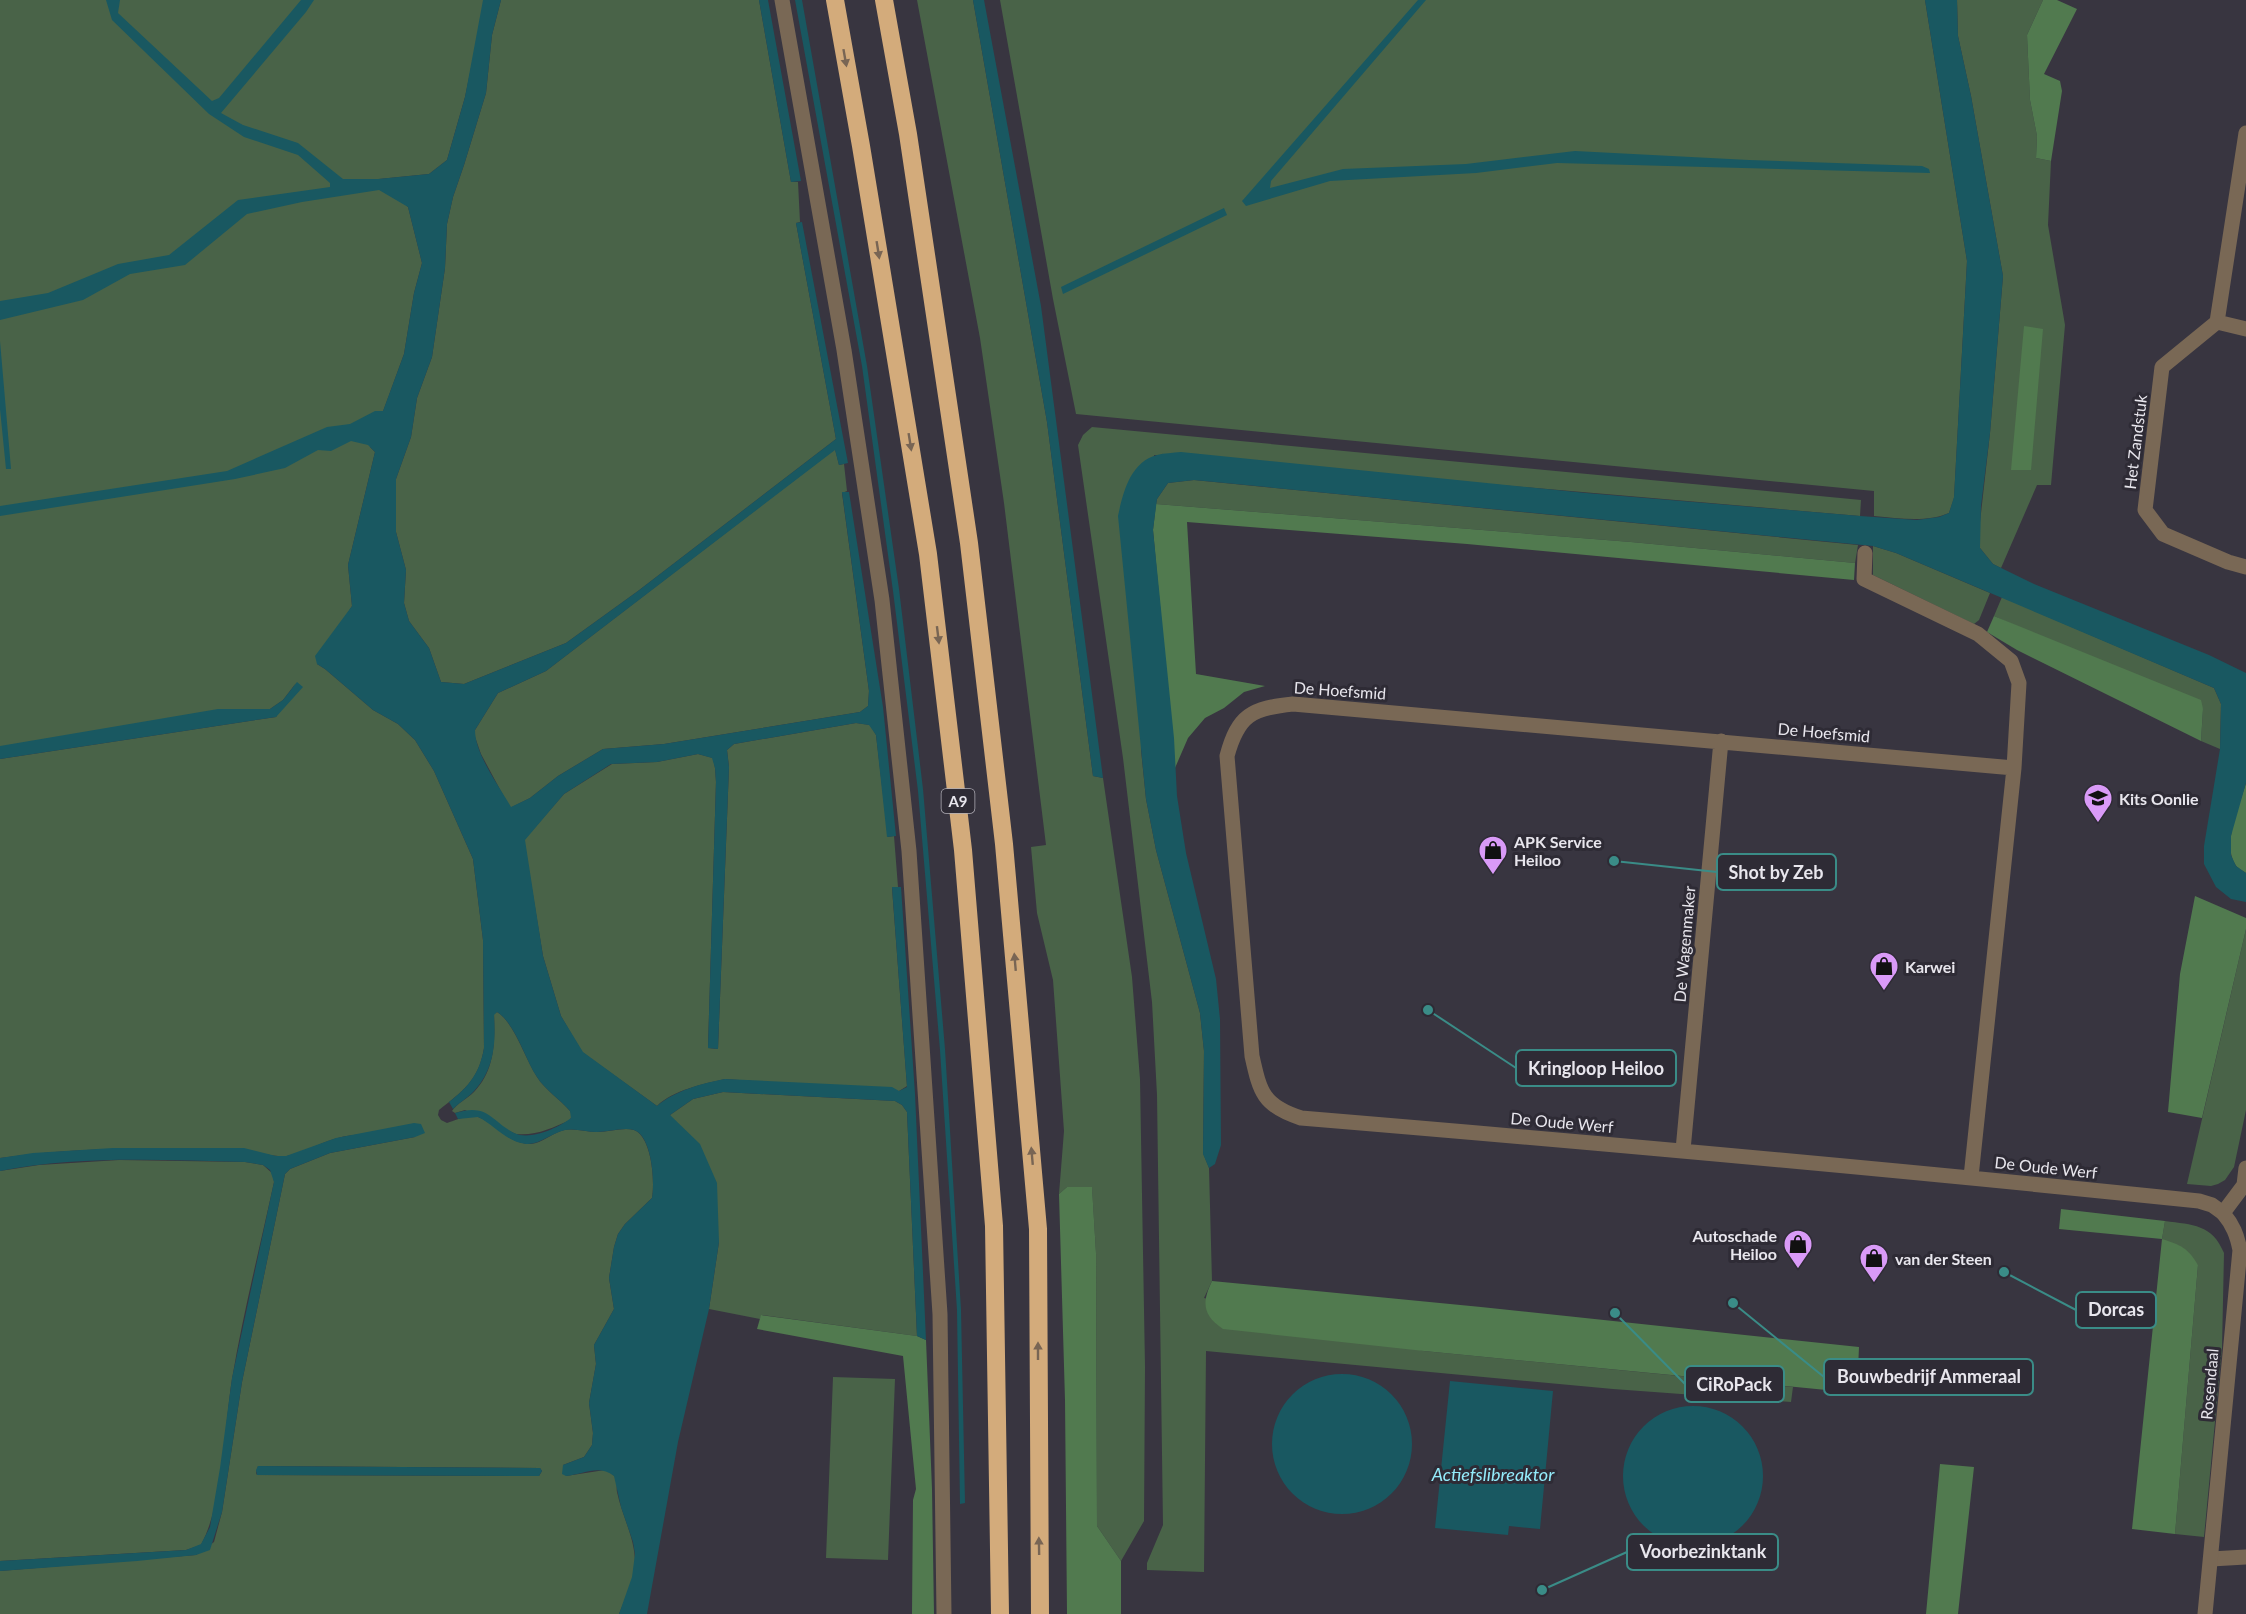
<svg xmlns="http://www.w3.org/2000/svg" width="2246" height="1614" viewBox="0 0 2246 1614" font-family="Lato,sans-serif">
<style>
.green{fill:#496348;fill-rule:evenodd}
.forest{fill:#517a4f}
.water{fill:#195861}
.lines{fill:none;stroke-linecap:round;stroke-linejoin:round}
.minor{stroke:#796855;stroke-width:15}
.tertiary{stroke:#796855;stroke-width:15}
.motorway{stroke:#d3ab7b;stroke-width:18}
.oneway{fill:#786554}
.labels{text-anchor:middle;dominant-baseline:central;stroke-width:6;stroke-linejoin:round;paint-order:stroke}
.shield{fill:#2e2b35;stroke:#b0aeb6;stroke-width:1.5}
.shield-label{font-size:15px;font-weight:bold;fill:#e8e6ed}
.street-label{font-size:16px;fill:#e8e6ed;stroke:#2e2b35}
.poi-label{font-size:16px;font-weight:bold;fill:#e8e6ed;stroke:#2e2b35;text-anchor:start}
.water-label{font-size:18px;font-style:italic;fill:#94ecfb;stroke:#2e2b35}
.leader{fill:none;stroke:#3a8c87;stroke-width:2}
.callout-dot{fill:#3a8c87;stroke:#2e2b35;stroke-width:2}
.callout{fill:#2e2b35;stroke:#3a8c87;stroke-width:2}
.callout-label{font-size:18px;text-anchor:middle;font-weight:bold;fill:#e8e6ed}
</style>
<rect width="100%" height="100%" fill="#383540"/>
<!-- green -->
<path class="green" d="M0 0H485L465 97 447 160 429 174 379 179 408 207 422 263 414 293 404 354 370 447 375 452 348 565 352 606 317 664 325 669 373 710 398 724 415 740 434 771 473 859 483 940 484 1048C479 1080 463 1091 439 1110L438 1115 441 1120 447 1123C456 1120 469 1114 478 1117 496 1123 507 1144 531 1144 542 1143 551 1134 561 1131 573 1127 585 1132 598 1132 609 1132 624 1127 634 1130 652 1137 655 1182 652 1198L625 1224 618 1234 614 1247 609 1278 614 1309 594 1345 596 1364 589 1403 593 1433 592 1445 584 1457 563 1465 566 1476 605 1470C609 1472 613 1474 616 1478 618 1482 616 1488 617 1492 622 1516 636 1540 635 1565 634 1581 625 1599 619 1614H0V1571L196 1555 214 1542 222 1512 242 1382 285 1174 290 1169 330 1153 415 1137C387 1134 361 1131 334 1139 318 1144 303 1153 287 1156 272 1158 246 1148 228 1148 152 1148 76 1147 0 1158V759L276 717 296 683 283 700 270 709 0 748ZM258 1466 540 1468 542 1471 539 1476 257 1475 256 1473Z
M501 0H759L791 182H798L800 222 796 223 836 439 638 591 566 643 464 684 441 682 429 648 409 621 404 603 406 570 396 532V479L411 437 417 398 432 357 445 268 447 224 453 197 464 165 486 93 492 35Z
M917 0H973L1047 422 1093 776 1103 778 1132 977 1140 1079 1145 1367 1144 1521 1121 1561 1097 1526 1096 1253 1092 1188 1067 1187 1059 1194 1064 1131 1053 980 1037 913 1031 847 1046 845 1004 503 980 338Z
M1000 0H1925L1967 261 1954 498 1949 513C1925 523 1899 518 1874 516V491L1076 414 1053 299Z
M1957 0H2043L2027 35 2030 100 2037 136 2036 158 2051 161 2048 225 2065 325 2051 485H2037L2001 568 1993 564 1980 548 1979 531 1990 433 2003 276 1971 96 1958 36Z
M1092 427 1861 500 1860 516 1154 455 1141 750 1146 799 1156 850 1200 1013 1204 1051 1203 1153 1209 1168 1212 1281 1204 1298 1424 1351 1793 1387 1791 1402 1613 1389 1206 1351 1204 1572 1147 1570V1563L1163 1525 1157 1095 1152 1002 1123 758 1078 445 1083 435Z
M835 449 839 465 844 464 847 491 842 493 869 691 868 706 860 712 664 744 603 749 558 776 530 798 510 808 481 754 475 737V730L498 693 546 671Z
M1194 480 1858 545 1855 563 1631 542 1156 504 1157 499 1168 483Z
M1873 546 1896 553 1990 593 1979 620 1974 624 1873 575Z
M2002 597 2214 688 2221 704 2220 749 2201 741 2203 709 1994 616Z
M856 723 870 725 876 735 888 837 894 836 898 887 892 888 907 1086 899 1091 725 1079C703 1084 673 1090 657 1106L582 1052 561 1016 543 956 524 840 564 794 612 764 657 762 698 754 713 758 715 768 716 782 708 1048 718 1049 729 767 727 750 734 744Z
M2246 929V1110L2234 1167 2225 1180 2218 1184 2211 1186 2187 1184Z
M497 1012C514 1022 525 1059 537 1077 545 1090 560 1099 570 1111L572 1115 570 1120C552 1128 536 1136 516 1134L465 1110 455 1113 452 1111C457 1103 467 1099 474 1092 495 1070 495 1042 494 1014Z
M723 1092 895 1101 902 1105 907 1112 917 1336 762 1315 760 1319 709 1309 719 1242 670 1115 693 1099Z
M119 1160 245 1162 263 1165 273 1174 274 1182C260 1247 243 1313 232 1379 224 1429 224 1501 201 1545L186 1550 0 1561V1171L39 1165Z
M2165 1221C2193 1225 2212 1224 2224 1253L2222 1348 2204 1537 2175 1534 2198 1265 2162 1239Z
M833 1377 895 1379 888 1560 826 1558Z"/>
<!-- forest -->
<path class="forest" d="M2043 0H2057L2077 9 2044 74 2060 81 2062 91 2051 161 2036 158 2037 136 2030 100 2027 35Z
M2024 326 2043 329 2031 470H2011Z
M1156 504 1631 542 1855 563 1854 580 1467 544 1187 522 1196 674 1265 686 1244 692 1224 708 1205 718 1188 738 1175 768 1153 530Z
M1994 616 2201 700 2203 709 2201 741 2017 650 1987 632Z
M2246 783V873C2242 870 2237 868 2235 864 2222 844 2240 804 2246 783Z
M2195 896 2246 918V929L2202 1118 2168 1112 2180 974Z
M1067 1187H1092L1096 1253 1097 1526 1121 1561V1614H1067L1065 1400 1059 1194Z
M2061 1209 2165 1221 2162 1239C2181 1245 2188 1248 2198 1265L2175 1534 2132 1529 2162 1239 2059 1229Z
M1212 1281 1481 1307 1859 1347 1857 1393 1424 1351 1223 1329C1202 1315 1202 1302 1212 1281Z
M761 1315 917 1336 926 1340 932 1489 934 1614H912L913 1500 916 1489 903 1356 757 1329Z
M1940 1464 1974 1467 1958 1614H1926Z"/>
<!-- water -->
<path class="water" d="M106 0H120L118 13 212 101 219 98 301 0H314L306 12 221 113 243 125 298 143 343 179H378L429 174 447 160 465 97 483 0H501L492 35 486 93 464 165 453 197 447 224 445 268 432 357 417 398 411 437 396 479V532L406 570 404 603 409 621 429 648 441 682 464 684 566 643 638 591 836 439 796 223 802 222 848 463 839 465 835 450 546 671 498 693 475 730C475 754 499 786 511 807L530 798 558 776 603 749 664 744 860 712 868 706 869 691 842 492H849L883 707 896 836 887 837 876 735 869 725 856 723 734 744 727 750 729 767 718 1049 708 1048 716 782 715 768 712 758 698 754 657 762 611 764 564 794 525 840 543 956 561 1016 583 1052 657 1106C674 1091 703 1083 725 1079L892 1087 899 1091 907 1087 892 887H901L915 1094 926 1340 917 1336 907 1112 902 1105 895 1101 723 1092 693 1099 670 1115 700 1144 717 1183 719 1242 709 1309 678 1442 647 1614H619L632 1577 635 1554 633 1542 621 1507 614 1476C599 1464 584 1474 566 1476L562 1474 563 1465 584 1457 592 1445 593 1433 589 1403 596 1364 594 1345 614 1309 609 1278 614 1247 618 1234 625 1224 652 1198C655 1182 652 1136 634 1130 623 1127 608 1132 597 1132 586 1132 576 1128 565 1130 551 1133 540 1145 526 1144 506 1142 495 1125 478 1117L458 1119 455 1113C488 1103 490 1120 514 1133 530 1141 558 1128 571 1118L570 1111C560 1099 545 1090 537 1077 525 1059 515 1023 497 1012L494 1015C496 1043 494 1069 475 1090 469 1097 460 1102 453 1109L449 1102C469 1087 480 1072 484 1048L483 940 473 859 434 771 415 740 398 724 373 710 325 669 317 664 315 656 352 606 348 565 375 452 368 445 351 441 331 451 318 450 285 468 235 479 0 516V506L227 471 327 427 350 424 375 411H383L404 354 414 293 422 263 408 207 379 190 302 202 247 214 185 265 130 274 83 300 0 320V301L48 293 118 264 169 255 238 200 330 187V183L298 155 244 137 209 114 112 20Z
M759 0H768L801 181 791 182Z
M795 0H802L867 366 899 589 923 789 945 1049 961 1310 965 1503 960 1504 957 1310 940 1050 918 791 893 591 862 366Z
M973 0H984L1041 306 1103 778 1093 776 1047 422Z
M1418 0H1426L1271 181 1270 188 1343 169 1466 164 1575 151 1749 160 1922 166 1929 169 1930 173 1557 163 1476 173 1330 181 1246 206 1242 201Z
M1925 0H1957L1958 36 1971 96 2003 276 1990 433 1981 506 1980 548 1993 564 2034 584 2209 655 2246 673V783L2231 836V855L2236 866 2246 873V902L2231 899 2216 887 2204 864V846L2220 749 2221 704 2214 688 1896 553 1873 546 1194 480 1168 483 1157 499 1153 530 1174 738 1177 796 1186 853 1216 979 1220 1019 1221 1145 1215 1164 1209 1168 1203 1154 1204 1051 1200 1013 1156 850 1146 799 1118 516C1123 493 1130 462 1157 455 1164 453 1173 453 1181 452L1586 493 1860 516 1917 520 1939 517 1949 513 1954 497 1967 261Z
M1224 208 1227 215 1063 294 1061 287Z
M0 341 11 469H6L0 409Z
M297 682 303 687 276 717 0 759V746L218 709H270L283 700Z
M414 1123 421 1124 425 1133 415 1137 330 1153 290 1169 285 1174 242 1382 222 1512 210 1550 196 1555 137 1561 0 1571V1561L186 1550 201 1544 210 1527 220 1468 232 1378 274 1182 270 1170 263 1165 245 1162C165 1160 78 1155 0 1171V1158L33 1153 113 1148H244L276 1156H286L336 1138Z
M1272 1444a70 70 0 1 1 140 0a70 70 0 1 1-140 0Z
M1450 1381 1553 1391 1540 1529 1509 1526 1508 1535 1435 1528Z
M1623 1476a70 70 0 1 1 140 0a70 70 0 1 1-140 0Z
M258 1466 540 1468 542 1471 539 1476 257 1475 256 1470Z"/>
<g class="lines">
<!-- minor -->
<path class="minor" d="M782 0 844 350 882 600 909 851 940 1314 944 1614
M2217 322 2246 133
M2246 329 2217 322 2162 367 2145 510 2163 534 2228 562 2246 567
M1865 553 1864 579 1978 634 2011 661 2019 683 2014 768 1971 1177
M2014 768 1293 704C1252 708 1238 715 1227 756L1252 1056C1260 1092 1263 1106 1301 1118 1601 1143 1900 1170 2199 1201L2212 1205 2223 1213
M1683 1150 1721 741
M2211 1559 2246 1557"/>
<!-- tertiary -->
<path class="tertiary" d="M2205 1614 2240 1250C2237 1235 2233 1225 2223 1213L2244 1185 2246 1168"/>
<!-- motorway -->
<path class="motorway" d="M835 0 861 146 928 554 963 850 994 1226 1000 1614
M884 0 908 134 969 543 1004 844 1038 1229 1040 1614"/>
</g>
<!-- one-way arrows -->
<defs><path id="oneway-solid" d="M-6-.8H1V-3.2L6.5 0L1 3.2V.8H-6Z" transform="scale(1.5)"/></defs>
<g class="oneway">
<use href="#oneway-solid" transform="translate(845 58) rotate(80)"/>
<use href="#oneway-solid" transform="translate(878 250) rotate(81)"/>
<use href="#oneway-solid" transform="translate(910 442) rotate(81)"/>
<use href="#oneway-solid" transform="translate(938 635) rotate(83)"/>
<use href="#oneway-solid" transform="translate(1015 962) rotate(-95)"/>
<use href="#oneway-solid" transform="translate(1032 1156) rotate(-95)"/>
<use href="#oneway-solid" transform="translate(1038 1351) rotate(-90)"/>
<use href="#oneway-solid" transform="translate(1039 1546) rotate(-91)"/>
</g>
<!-- icons -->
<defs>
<g id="school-pin" transform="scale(1.5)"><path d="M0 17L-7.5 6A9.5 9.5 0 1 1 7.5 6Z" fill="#d99af7" stroke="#2e2b35"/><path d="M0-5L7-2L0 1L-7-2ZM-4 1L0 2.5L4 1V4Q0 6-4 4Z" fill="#111"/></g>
<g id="shop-pin" transform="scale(1.5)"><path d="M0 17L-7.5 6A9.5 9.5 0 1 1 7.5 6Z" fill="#d99af7" stroke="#2e2b35"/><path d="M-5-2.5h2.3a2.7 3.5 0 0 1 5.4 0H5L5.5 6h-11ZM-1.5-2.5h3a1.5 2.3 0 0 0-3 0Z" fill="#111"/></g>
</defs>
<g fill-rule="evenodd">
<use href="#school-pin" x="2098" y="798"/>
<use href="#shop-pin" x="1493" y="850"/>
<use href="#shop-pin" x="1884" y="966"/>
<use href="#shop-pin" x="1798" y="1244"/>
<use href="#shop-pin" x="1874" y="1258"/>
</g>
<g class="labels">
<!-- shield labels -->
<rect class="shield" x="941.5" y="789" width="33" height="24" rx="4.5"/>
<g class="shield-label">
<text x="958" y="801">A9</text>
</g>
<!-- street labels -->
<g class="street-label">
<text transform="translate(2135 442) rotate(-83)">Het Zandstuk</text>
<text transform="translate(1340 690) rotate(4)">De Hoefsmid</text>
<text transform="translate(1824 732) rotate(5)">De Hoefsmid</text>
<text transform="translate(1684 944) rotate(-85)">De Wagenmaker</text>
<text transform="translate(1562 1122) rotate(5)">De Oude Werf</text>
<text transform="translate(2046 1167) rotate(6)">De Oude Werf</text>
<text transform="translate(2209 1384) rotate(-85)">Rosendaal</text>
</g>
<!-- poi labels -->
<g class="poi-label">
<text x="2119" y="798">Kits Oonlie</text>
<text x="1514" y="841">APK Service<tspan x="1514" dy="18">Heiloo</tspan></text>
<text x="1905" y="966">Karwei</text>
<text x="1777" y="1235" text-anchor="end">Autoschade<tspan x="1777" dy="18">Heiloo</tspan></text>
<text x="1895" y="1258">van der Steen</text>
</g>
<!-- water labels -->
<g class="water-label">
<text x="1493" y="1474">Actiefslibreaktor</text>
</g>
</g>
<!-- callouts -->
<path class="leader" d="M1614 861L1717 872M1428 1010L1516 1068M2004 1272L2076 1310M1733 1303L1824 1377M1615 1313L1685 1384M1542 1590L1627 1552"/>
<g class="callout-dot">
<circle cx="1614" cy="861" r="6"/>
<circle cx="1428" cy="1010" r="6"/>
<circle cx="2004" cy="1272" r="6"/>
<circle cx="1733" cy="1303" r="6"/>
<circle cx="1615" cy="1313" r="6"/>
<circle cx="1542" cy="1590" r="6"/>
</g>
<g class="callout">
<rect x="1717" y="854" width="119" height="36" rx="6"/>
<rect x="1516" y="1050" width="160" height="36" rx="6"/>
<rect x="2076" y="1292" width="80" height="36" rx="6"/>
<rect x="1824" y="1359" width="209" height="36" rx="6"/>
<rect x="1685" y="1366" width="99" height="36" rx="6"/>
<rect x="1627" y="1534" width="151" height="36" rx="6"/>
</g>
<g class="callout-label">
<text x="1776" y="879">Shot by Zeb</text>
<text x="1596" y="1075">Kringloop Heiloo</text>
<text x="2116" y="1316">Dorcas</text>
<text x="1929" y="1383">Bouwbedrijf Ammeraal</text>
<text x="1734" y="1391">CiRoPack</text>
<text x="1703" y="1558">Voorbezinktank</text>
</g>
</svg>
